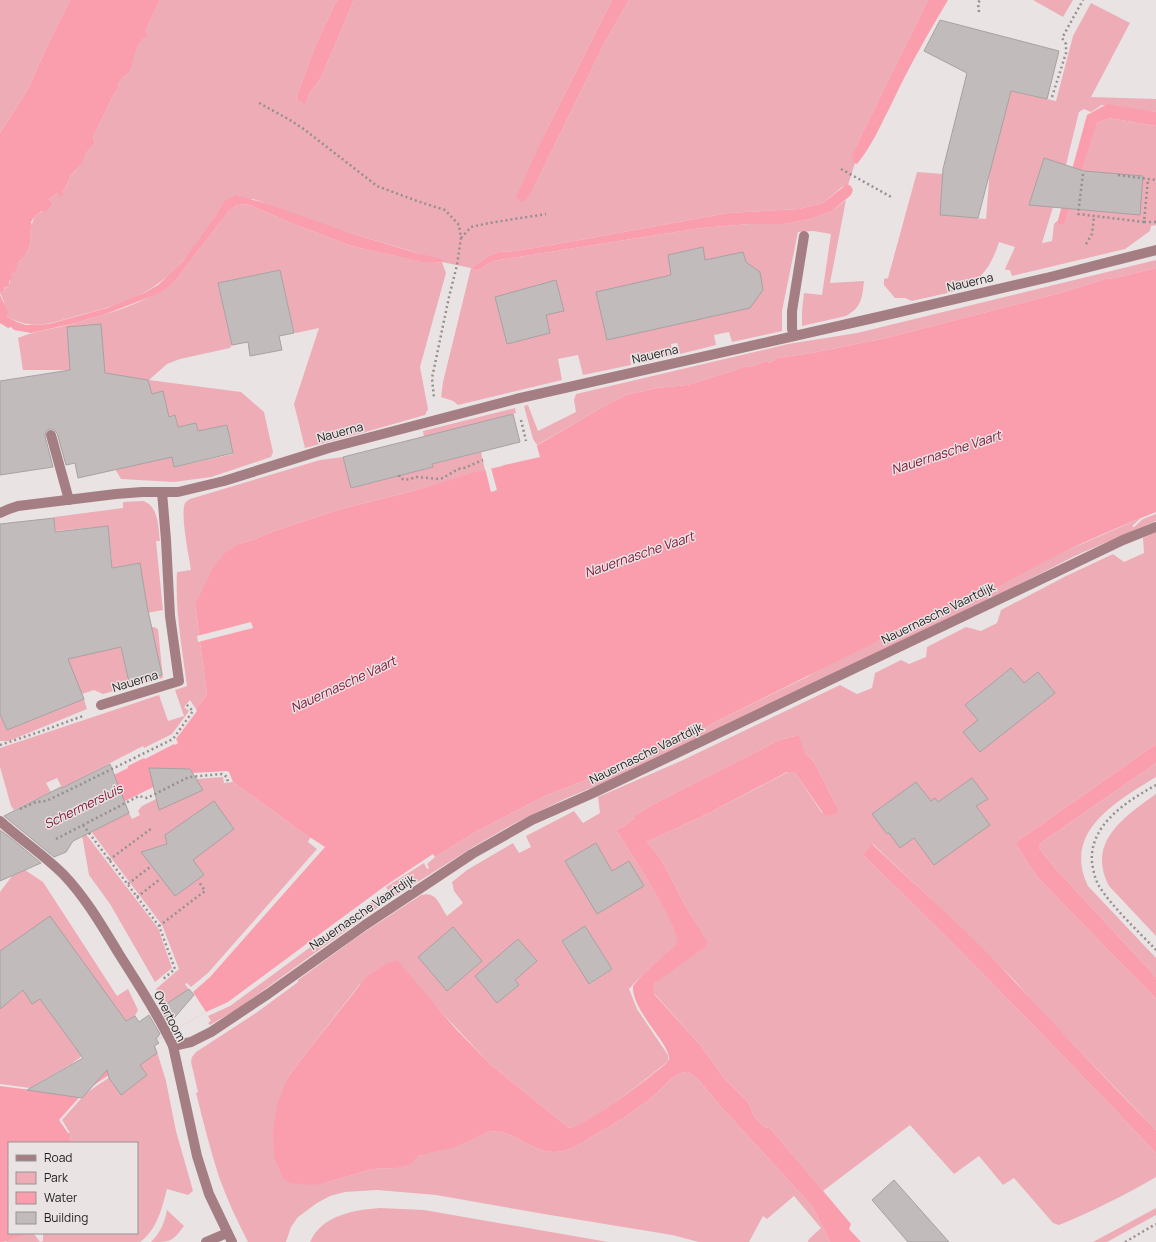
<svg xmlns="http://www.w3.org/2000/svg" width="1156" height="1242" viewBox="0 0 1156 1242" font-family="Manrope,sans-serif">
<style>
.green{fill:#eeadb6;fill-rule:evenodd}
.water{fill:#fa9ead}
.pier{fill:#eae3e4}
.building{fill:#c1bbbc;stroke:#a7a1a2}
.lines{fill:none;stroke-linecap:round;stroke-linejoin:round}
.path{stroke:#948f90;stroke-width:2.5;stroke-dasharray:2 3;stroke-linecap:butt}
.service{stroke:#a57e83;stroke-width:10}
.minor{stroke:#a57e83;stroke-width:10}
.tertiary{stroke:#a57e83;stroke-width:10}
.labels{text-anchor:middle;dominant-baseline:central;stroke-width:3;stroke-linejoin:round;paint-order:stroke}
.street-label{font-size:12px;fill:#1f1d1d;stroke:#eae3e4}
.water-label{font-size:13px;font-style:italic;fill:#831939;stroke:#eae3e4}
</style>
<rect width="100%" height="100%" fill="#eae3e4"/>
<!-- green -->
<path class="green" d="M0 0H70L48 44 28 89 0 133Z
M160 0H337L316 44 296 98 305 104 309 94 321 78 354 0H612L547 129 542 141 534 187 605 42 629 0H928L856 146 855 163 848 185 842 187 823 203 799 209 728 213 580 240 516 251 499 252 488 256 471 268 477 271 493 261 701 228 750 224H784L811 219 832 211 846 200 830 283 864 281C862 298 862 307 846 316L802 326V311L804 293 822 295 831 234 813 231 798 232 782 311V331L732 342 729 332 714 335 716 345 680 354 677 343 671 344 673 355 638 364 635 353 630 355 631 365 583 375 578 355 558 359 562 380 458 405 453 401 441 397 443 382 471 268 442 262 446 273 420 367 428 409 425 415 362 433 305 448 294 404 319 328 296 333 294 332 280 270 218 283 232 345 230 348 180 359 167 364 149 380 241 392 264 412 273 452 271 457 211 477 174 482 121 479 115 469 166 429 175 467 233 454 227 425 198 431 196 423 178 427 175 415 169 417 163 391 152 394 148 380 80 370H23L18 338C32 332 45 330 60 327 97 317 146 305 176 280L228 212 235 206 242 204 250 205 286 221 351 246 415 260 434 263 442 262 424 255 330 227 253 199 224 201C207 234 178 274 145 292 124 304 99 310 76 316 48 324 33 331 6 316L4 302 0 293 5 290 4 289 9 286 11 274 17 269V264L20 260 24 257 29 248 31 240 30 231 34 217 53 204 49 199 57 193 62 195 63 192 71 175 75 171 86 153 95 143 93 137 113 96 119 87 118 84 123 77 130 72 132 57Z
M1033 0H1073L1063 17Z
M1091 3 1130 23 1091 97 1156 99V112L1102 105 1091 112 1084 109 1079 112 1066 165 1042 243 1052 241 1054 224 1058 220 1057 223H1065L1095 128 1097 123 1109 118 1156 126V225L1151 226 1150 231 1125 249 1012 276 1010 270H1006L1005 269 1015 247 999 242C983 293 956 290 912 301L905 298H895L884 285V279L888 278 917 172 943 174 940 215 986 219 991 155 994 156 1011 91 1056 101 1073 36Z
M1156 260V268L1115 278 1105 279 1064 292 886 338 812 353 777 358 770 363 765 361 754 366 742 367 736 370 687 385 657 388 626 395 599 409 537 445 533 439 524 406 528 405 538 431 576 412 574 400 576 394 788 344 857 333Z
M515 408 516 413 424 437 423 431Z
M481 452 485 470 417 490 341 509 274 531 258 538 239 544 195 605 207 694 196 709 190 700 184 707 189 711 172 734 144 748 143 746 62 788 57 778 46 783 51 792 14 810 11 806 0 767V748L159 695 168 721 184 716 175 690 187 686C182 648 175 610 177 572L191 570C189 557 180 513 185 503 186 502 188 500 190 499L320 460 343 457 352 488 433 467 432 464Z
M143 501C159 506 158 527 160 541H156L163 610 147 613 140 563 96 570 94 564 112 562 108 526 55 531 54 517 123 508V502Z
M1156 514V521L1079 554 971 609 637 769 567 798 515 823 473 847 380 906 236 1010 210 1025 208 1023 211 1021 208 1016 230 1006 388 890 386 887 424 863 427 869 429 868 427 864 435 857 477 831 547 795 632 762 655 750 694 734 717 721 807 677 836 660 882 639 906 630 933 618 1059 554 1141 518 1132 526 1134 527 1143 519Z
M1156 532V744L1015 843 1038 878 1156 999V1130L1038 1008 1014 980 931 899 873 844 863 855C963 952 1060 1052 1156 1153V1177C1125 1195 1093 1211 1059 1225L1053 1223 1014 1178 1003 1185 979 1156 954 1174 910 1125 823 1191 770 1128 764 1127 754 1116 748 1102 723 1077 702 1047 653 992V988L655 983 705 938 685 905 661 859 647 842 711 812 788 772H794L798 777 822 813 836 805 814 762 805 753 795 736 779 740 652 805 635 815V818L624 826 616 830C626 846 683 931 678 944L642 975 629 989 637 1009 668 1055V1061C653 1074 584 1129 569 1128L490 1064 431 1001 360 984 296 1066 287 1079 328 1182 373 1169 396 1168 418 1156 433 1152 487 1132C518 1127 533 1160 567 1150 576 1147 584 1142 591 1137 607 1128 623 1119 638 1108 647 1102 656 1094 663 1087 671 1079 676 1072 688 1072L697 1078 722 1108 812 1206 830 1242H808L809 1239 821 1228 794 1196 767 1219 763 1216 749 1242H699L672 1235 550 1215 436 1195 377 1190 345 1192 330 1196 317 1203 298 1217 291 1227 286 1242H248C237 1221 227 1199 219 1177 210 1149 203 1121 196 1093L198 1092 191 1062 192 1057 196 1052 256 1013 298 982V980L357 937 421 895C437 891 439 905 447 916L463 903 454 891 452 882 467 870 513 843 519 853 531 847 526 836 574 811 583 823 600 813 598 797 683 760 840 685 857 694 872 688 875 673 901 660 909 664 926 657 927 647 966 627 981 631 997 623 1001 610 1066 576 1113 554 1124 562 1144 553 1143 538ZM585 926 612 969 590 984 562 941Z
M114 618 129 682 162 675 151 627H154L158 629 163 678 103 694 94 690 82 694 0 664Z
M84 699 87 709 9 741H0V714L7 730Z
M1156 763V777C1116 802 1062 831 1088 886L1156 958V977L1053 866 1039 848V845L1042 842Z
M223 777 224 783 233 782 310 838 308 842 317 849 208 973 191 987 187 983 185 984 191 993 167 1008 156 989 179 969 162 925 90 830 128 811 132 819 140 815 138 811 142 806 196 779Z
M1156 794V936L1109 886C1086 842 1124 817 1156 794Z
M85 833 158 928 172 968 155 982 110 904 89 875 82 835Z
M25 870 43 882 117 996 128 989 138 1010 135 1016 97 1041 98 1045 71 1064 30 1088 0 1084V892L12 876Z
M155 1045 166 1081 176 1131 193 1191 188 1195 167 1189C162 1208 157 1230 140 1242H40L43 1241V1233H137V1143H71L70 1133 62 1120 86 1093 116 1073 121 1077 156 1053 154 1046Z
M380 1208 424 1210 608 1242H310C322 1215 354 1210 380 1208Z
M1156 1208V1215L1107 1242H1093Z
M167 1210 184 1226C172 1242 171 1242 151 1242 160 1233 165 1222 167 1210Z
M30 1233 34 1234 40 1242H5L22 1235Z"/>
<!-- water -->
<path class="water" d="M70 0H160L145 31 148 35C135 42 134 58 130 72L123 77 118 84 119 87 113 96 93 137 95 143 86 153 81 164 71 175 63 192V195L61 197 57 193 49 199 53 204 45 212 42 211 34 217 31 222 32 226 30 231 31 240 29 248 24 257 20 260 17 264V269L15 272 11 274 12 278 9 281V286L4 288 5 290 0 293V133L28 89 48 44Z
M337 0H354L321 78 309 94 305 105 296 98 316 44Z
M612 0H629L605 42 534 187 525 201 521 202 516 197 547 129Z
M928 0H948C928 34 908 68 892 103 881 124 872 146 857 164L854 163 852 157 856 146Z
M1107 104 1156 112V126L1109 118 1097 123 1065 223 1062 225 1057 223 1058 220 1087 115Z
M847 184 851 186 853 190 851 195 832 211 811 219 784 224H750L701 228 493 261 477 271 471 268 488 256 499 252 516 251 580 240 728 213 799 209 823 203Z
M236 195 268 204 347 232 413 252 442 259 443 261 442 262 434 263 423 262 351 246 286 221 250 205 242 204 235 206 228 212 176 280 167 288 155 295 103 315 75 323 40 331 31 333 14 330 11 327 8 328 0 323V295L8 312 6 316 17 322 26 325H35L49 324 107 308 144 293 158 285 183 261 215 217 224 201Z
M1156 268V512C1123 525 1090 539 1058 555 1000 584 943 618 882 639L717 721 694 734 655 750 632 762 547 795 477 831 435 857 433 854 385 886 228 1002 206 1012 141 1049 115 1071 85 1091 59 1120 68 1133H70L71 1143H9V1233H30C20 1235 10 1242 0 1242V1086L31 1090 145 1022 193 992 210 977 325 847 311 838H310L233 782 229 772 227 771 193 773 190 769 52 837 28 817 128 768V766L144 758 145 759 174 744 175 745 178 743 176 739 197 711 196 709 207 694 195 605 213 568 225 553 239 544 258 538 274 531 341 509 417 490 472 473 502 466 599 409 626 395 657 388 687 385 736 370 742 367 754 366 765 361 770 363 777 358 812 353 886 338 1064 292 1105 279 1115 278Z
M795 736H799L805 753 814 762 836 805 838 810 836 814 825 816 798 777 794 772H787L711 812 647 842 661 859 685 905 707 941V944L704 948 655 983 653 989 655 995 702 1047 723 1077 748 1102 754 1116 764 1127 770 1128 851 1224 849 1229 861 1242H830L812 1206 722 1108 697 1078 688 1072C676 1072 671 1079 663 1087 656 1094 647 1102 638 1108 623 1119 607 1128 591 1137 584 1142 576 1147 567 1150 533 1160 518 1127 487 1132L455 1147 418 1156 411 1164 396 1168 373 1169 328 1182 313 1185 290 1183 283 1178 274 1157 273 1132 277 1105 281 1094 287 1079 296 1066 367 976 388 963 397 960 455 1028 490 1064 569 1128C583 1128 649 1078 663 1066 665 1064 668 1062 669 1059 671 1045 631 1010 633 986L642 975 677 944C683 931 626 846 616 830L624 826 635 818V815L652 805 779 740Z
M1156 744V763L1042 842 1039 845V848L1053 866 1156 977V999L1038 878 1015 843Z
M872 844C920 889 970 933 1014 981 1061 1031 1107 1081 1156 1130V1153C1060 1052 963 952 863 855Z"/>
<!-- pier -->
<path class="pier" d="M536 443 540 457 491 468 497 490 491 492 485 468 501 464Z
M251 622 253 628 198 642 197 636Z
M193 992 206 1012 144 1047 145 1022Z"/>
<!-- building -->
<path class="building" d="M940 20 1059 51 1047 99 1011 91 978 218 940 215 943 169 967 73 924 51Z
M1044 158 1084 171 1143 176 1140 215 1029 205Z
M703 247 705 260 743 252 746 262 760 272 763 290 750 308 607 340 596 292 671 275 668 255Z
M280 270 294 333 279 336 282 350 250 356 248 342 232 345 218 283Z
M556 280 564 311 546 315 550 333 507 344 495 297Z
M101 324 105 373 148 380 152 394 163 391 169 417 175 415 178 427 196 423 198 431 227 425 233 453 174 467 172 457 78 478 75 463 66 465 57 433 53 429H50L46 431 45 436 53 467 0 475V381L70 370 67 327Z
M513 414 520 442 432 464 433 467 351 488 343 457Z
M54 518 55 532 108 526 112 568 140 563 147 606 162 675 129 682 121 647 68 659 84 699 7 730 0 714V524Z
M1011 668 1024 683 1038 672 1055 693 980 752 963 732 978 720 965 705Z
M110 764 129 813 73 841 66 852 54 857 4 816 61 787 62 788Z
M149 768 190 769 203 790 159 810Z
M972 778 988 799 976 806 990 825 934 865 914 838 900 848 889 833 887 834 872 814 916 782 931 801 935 798 938 802Z
M214 801 234 829 193 860 204 875 175 896 141 852 167 844 165 835Z
M0 830 12 839 41 863 0 881Z
M596 843 612 871 629 861 644 886 597 914 565 861Z
M50 916 126 1021 135 1016 139 1022 149 1015 160 1034 156 1039 159 1043 154 1046 157 1053 140 1065 147 1075 121 1095 109 1078 107 1070 82 1098 27 1090 83 1058 40 999 32 1004 23 990 0 1009V951Z
M585 926 612 969 589 984 562 941Z
M453 927 482 961 447 991 418 957Z
M518 939 537 961 515 980 519 985 497 1003 475 976Z
M189 989 194 995 169 1024 160 1008Z
M894 1180 949 1242H908L872 1200Z"/>
<g class="lines">
<!-- path -->
<path class="path" d="M979 12 978 3 980 0
M1052 97 1066 53V44L1062 38 1083 0
M259 103 290 120 305 130 377 186 417 201 445 210 459 225 461 238 457 265 449 297 432 378 434 398
M841 169 893 198
M1083 174 1078 214 1144 222 1148 179
M1118 175 1156 180
M1144 222H1156
M461 238 471 227 489 223 546 214
M1086 244 1092 234 1094 217
M521 420 526 441
M399 475 400 478 405 480 417 477 438 479 443 478 458 469 464 468 483 460
M0 745 39 732 83 716
M1156 785C1127 801 1089 825 1092 862 1093 870 1095 879 1099 886 1112 907 1138 931 1156 950
M20 809 36 802 46 801 61 794 173 739 193 711 185 703
M83 825 159 926 175 969 162 980
M56 839 139 796 147 798 189 777 222 774 227 777 228 783
M109 860 152 828
M128 884 150 867
M137 897 159 880
M159 926 205 891 199 882
M1125 1242 1156 1224"/>
<!-- service -->
<path class="service" d="M794 336 792 329V311L804 236
M51 435 69 500"/>
<!-- minor -->
<path class="minor" d="M0 513 9 509 18 506 116 494 142 492H178L224 481 329 448 516 399 878 317 1050 277 1156 250
M101 705 179 681 170 616 166 540 162 492
M173 1046 191 1042 211 1032 268 994 365 925 472 854 532 820 591 794 1073 564 1123 540 1156 527
M206 1242 227 1233"/>
<!-- tertiary -->
<path class="tertiary" d="M0 821C20 839 44 855 63 874 86 898 102 926 119 954 138 984 158 1014 173 1046L197 1156 209 1194 232 1242"/>
</g>
<g class="labels">
<!-- street labels -->
<g class="street-label">
<text transform="translate(970 282) rotate(-13)">Nauerna</text>
<text transform="translate(655 354) rotate(-13)">Nauerna</text>
<text transform="translate(340 432) rotate(-15)">Nauerna</text>
<text transform="translate(938 613) rotate(-26)">Nauernasche Vaartdijk</text>
<text transform="translate(135 681) rotate(-17)">Nauerna</text>
<text transform="translate(646 753) rotate(-26)">Nauernasche Vaartdijk</text>
<text transform="translate(362 912) rotate(-34)">Nauernasche Vaartdijk</text>
<text transform="translate(170 1016) rotate(63)">Overtoom</text>
</g>
<!-- water labels -->
<g class="water-label">
<text transform="translate(946 452) rotate(-18)">Nauernasche Vaart</text>
<text transform="translate(639 554) rotate(-19)">Nauernasche Vaart</text>
<text transform="translate(343 684) rotate(-25)">Nauernasche Vaart</text>
<text transform="translate(83 806) rotate(-26)">Schermersluis</text>
</g>
</g>
<!-- legend -->
<rect x="8" y="1142" width="130" height="92" fill="#eae3e4" stroke="#999494"/>
<rect x="16" y="1155" width="20" height="6" fill="#a57e83" stroke="#999494"/>
<text x="44" y="1162" font-size="12" fill="#1f1d1d">Road</text>
<rect x="16" y="1172" width="20" height="12" fill="#eeadb6" stroke="#999494"/>
<text x="44" y="1182" font-size="12" fill="#1f1d1d">Park</text>
<rect x="16" y="1192" width="20" height="12" fill="#fa9ead" stroke="#999494"/>
<text x="44" y="1202" font-size="12" fill="#1f1d1d">Water</text>
<rect x="16" y="1212" width="20" height="12" fill="#c1bbbc" stroke="#999494"/>
<text x="44" y="1222" font-size="12" fill="#1f1d1d">Building</text>
</svg>
